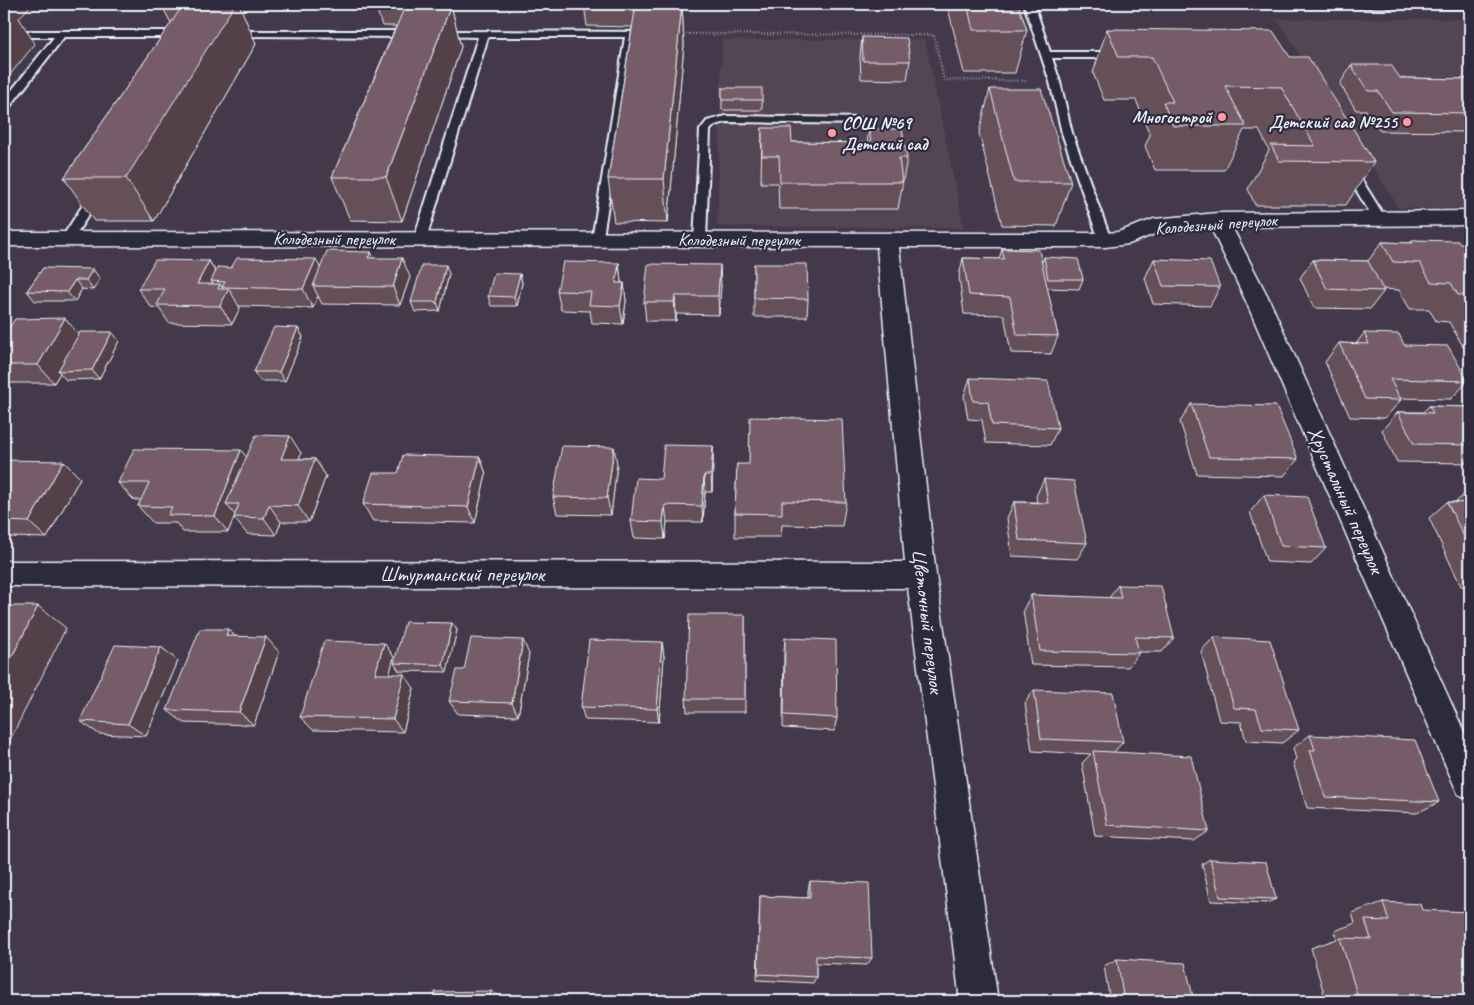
<svg xmlns="http://www.w3.org/2000/svg" width="1474" height="1005" viewBox="0 0 1474 1005" font-family="Caveat,sans-serif">
<style>
.built{fill:#534453}
.lines{fill:none;stroke-linecap:round;stroke-linejoin:round}
.lane-casing{stroke:#e8f1f8;stroke-width:4}
.street-casing{stroke:#e8f1f8;stroke-width:3}
.path{stroke:#e8f1f8;stroke-width:2.5;stroke-dasharray:0.5 2.5;stroke-linecap:butt}
.lane{fill:#2f2a3d;fill-rule:evenodd}
.street{fill:#2f2a3d;fill-rule:evenodd}
.wall{fill:#654f59;stroke:#e8f1f8}
.shaded-wall{fill:#524048;stroke:#e8f1f8}
.building{fill:#755c67;stroke:#e8f1f8}
.poi-dot{fill:#ff9aa2;stroke:#2f2a3d;stroke-width:2}
.labels{text-anchor:middle;dominant-baseline:central;stroke-width:4.5;stroke-linejoin:round;paint-order:stroke}
.far-poi-label{font-size:18px;font-weight:bold;fill:#e8f1f8;stroke:#2f2a3d;text-anchor:end}
.far-street-label{font-size:18px;fill:#e8f1f8;stroke:#2f2a3d}
.street-label{font-size:21px;fill:#e8f1f8;stroke:#2f2a3d}
</style>
<rect width="100%" height="100%" fill="#44394a"/>
<filter id="ink" filterUnits="userSpaceOnUse"><feTurbulence type="fractalNoise" baseFrequency=".02" numOctaves="2"/><feDisplacementMap in="SourceGraphic" scale="10" xChannelSelector="R" yChannelSelector="G"/><feConvolveMatrix kernelMatrix="1 2 1 2 8 2 1 2 1" color-interpolation-filters="sRGB"/></filter>
<g filter="url(#ink)">
<!-- built -->
<path class="built" d="M1277 19H1470V208H1399Z
M722 40H925L964 228 717 226Z"/>
<g class="lines">
<!-- lane casing -->
<g class="lane-casing">
<path id="lane" d="M1024 4H1034L1050 52H1120L1125 55 1120 58H1052L1060 82 1072 133 1111 240 1109 243 1105 244 1099 240 1062 133 1050 82Z
M1302 4H1470V8L1307 7Z
M4 31H183L188 34 183 37H64L8 109 4 110V100L54 37H4Z
M231 31H413L418 34 413 37 228 36 226 34Z
M439 31 654 32 656 34 651 37H634L602 243H594L592 240 625 37H488L426 239 424 242H416L414 239 478 37 436 36V32Z
M726 116 867 118 872 121 867 124 726 122 715 125 710 130 706 240 700 244 694 240 700 130 707 121Z
M1349 166 1355 169 1386 219 1384 222H1376L1374 219 1343 169Z
M96 190 102 194 71 242H63L61 239 63 236 92 191Z"/>
</g>
<!-- street casing -->
<g class="street-casing">
<path id="street" d="M1470 211V225L1232 227 1269 299 1470 745V799L1458 794 1245 299 1211 228 1157 233 1129 244 1105 247H899L936 575 998 1001H960L908 588 4 586V561L905 562 877 247 4 246V232L1105 233 1118 232 1154 219 1218 213Z"/>
</g>
<!-- path -->
<path class="path" d="M680 34 934 35 944 80 1028 81"/>
<!-- lane -->
<use href="#lane" class="lane"/>
<!-- street -->
<use href="#street" class="street"/>
</g>
<!-- wall -->
<path class="wall" d="M161 4H252L239 5 256 44 154 221H94L64 178 171 23Z
M375 4H445V5H451L461 47 402 221 350 220 332 177 396 26H382Z
M584 4H682L684 45 668 223 614 222 608 179 632 27 587 26Z
M947 4H1018L1027 30 1015 73H964Z
M1107 29 1290 57 1374 162 1346 205H1255L1248 189 1269 150 1259 130H1244L1224 170H1155L1145 146 1150 135 1136 100H1104L1093 73Z
M862 37 910 61 907 80 861 79 860 56Z
M1351 65 1400 78 1470 79V132L1380 131 1366 110H1356L1340 84Z
M722 88 762 100V110H722Z
M990 89 1071 182 1056 226 1002 225 979 133Z
M762 128 792 142 867 143 869 129 907 158 898 209H779L778 183H761Z
M1412 240 1470 244V358L1449 322 1436 321 1429 309H1410L1399 290 1383 289 1384 291 1370 309 1314 308 1300 278 1313 260 1368 261 1382 242 1410 243Z
M1002 249 1042 262 1044 257 1083 279 1079 289 1047 288 1058 336 1051 354 1011 353 1004 315 964 314 959 276 963 258 999 259Z
M371 252 373 258 410 277 400 305 322 304 318 296 313 308 239 306 240 308 232 324 169 323 159 308 151 307 138 289 209 261 216 272 231 268 320 267Z
M1154 259 1220 287 1210 306 1153 304 1145 278Z
M619 263 621 283H624L626 301 623 324 592 323 590 311 561 310 557 291Z
M754 264 808 299 807 317H754Z
M43 268 100 279 93 290 82 289 75 301H35L27 291Z
M449 274 440 311 415 312 411 302Z
M520 274 522 283 517 306H491L488 296Z
M721 284 719 315 676 314V321H646L644 302Z
M298 328 303 337 285 381H260L254 372Z
M1364 333 1404 345 1468 381 1451 399 1399 398 1401 400 1385 418 1350 417 1325 362 1339 343 1356 344Z
M78 334 119 341 99 379 66 380 60 373 54 383H4V365Z
M970 378 1058 428 1050 445 986 443 982 420 968 419 964 396Z
M1191 404 1298 459 1284 476 1197 474 1180 422Z
M1429 406 1470 407V463L1397 462 1382 430 1398 412H1423Z
M713 446V463L712 492H705L703 522H667L665 539 634 538 631 521 661 479Z
M301 453 299 459H315L326 476 309 522H281L276 535 247 534 234 518 228 532H183L176 523H153L138 506 141 500H134L118 483 246 457Z
M480 457 486 474 475 523 373 521 363 504 398 473Z
M4 460 80 478 47 538 9 537 4 533Z
M617 464 611 515 557 514 553 497Z
M737 464 846 502 842 526 782 525 781 537H735V513Z
M1044 479 1087 543 1077 559 1012 556 1007 518 1014 502H1037L1036 496Z
M1470 489V587L1461 586 1429 518 1447 502H1456Z
M1264 495 1326 548 1311 564 1267 562 1250 512Z
M1118 585 1174 638 1162 652H1139V653L1128 667 1031 665 1023 610 1031 595 1109 598Z
M745 615V712H687L686 699Z
M452 623 457 630 447 672 399 671 394 663Z
M228 629 235 636 279 652 254 725 184 723 167 710Z
M1214 637 1299 730 1282 743 1246 741 1241 722 1219 721 1201 651Z
M785 638 837 718 834 731 783 728 784 652Z
M662 642 664 657 659 722 585 720 581 707Z
M384 643 394 657 389 674 414 688 403 732 313 730 300 717Z
M161 647 178 661 146 736 99 734 80 721Z
M529 654 518 716 458 714 449 701Z
M1034 690 1123 742 1114 752 1209 831 1194 841 1095 836 1082 763 1091 754 1032 751 1025 703Z
M1310 735 1439 802 1417 813 1307 808 1293 762 1296 759 1293 748Z
M1210 859 1276 899 1267 903 1211 901 1202 864Z
M810 881 872 958 867 965 816 963V977L813 983 757 980 760 896 808 898V890Z
M1383 902 1422 910 1470 1001H1326L1311 948 1337 939 1335 931 1355 923 1352 913Z
M1117 959 1194 1001H1110L1104 966Z"/>
<!-- shaded-wall -->
<path class="shaded-wall" d="M4 4H32L19 18 35 44 4 82Z
M215 4H239L256 44 154 221 126 178Z
M682 4 684 45 668 223 664 179Z
M451 5 461 47 402 221 386 177Z
M371 252 378 271 368 258Z
M402 258 410 277 400 305 393 287Z
M316 259 325 278 313 286 318 296 313 308 303 289Z
M209 261 220 280 211 281 216 289 197 284Z
M619 263 621 282 618 301 616 283Z
M446 265 449 274 440 311 437 302Z
M720 265 721 284 719 315 718 296Z
M93 269 100 279 93 290 86 280Z
M520 274 522 283 517 306 514 297Z
M75 280 82 289 75 301 67 292Z
M624 283 626 301 623 324 620 306Z
M220 284 226 294 229 289 240 308 232 324 220 306 218 289Z
M675 296 676 314V321L674 302Z
M65 318 80 336 58 371 60 373 54 383 38 365Z
M298 328 303 337 285 381 279 372Z
M112 332 119 341 99 379 92 370Z
M290 436 301 453 293 476 281 459Z
M713 446V463L712 492 711 475Z
M614 447 617 464 611 515 607 498Z
M241 450 254 467 226 504 235 515 228 532 215 516Z
M480 457 486 474 475 523 468 507Z
M315 459 326 476 309 522 298 506Z
M63 461 80 478 47 538 29 522Z
M704 475 705 492 703 522 702 506Z
M269 505 281 522 276 535 264 518Z
M665 505 667 522 665 539 663 522Z
M38 606 66 628 4 752V672Z
M452 623 457 630 447 672 443 665Z
M228 629 242 644 226 636Z
M266 637 279 652 254 725 239 712Z
M523 640 529 654 518 716 512 703Z
M662 642 664 657 659 722 657 709Z
M384 643 394 657 386 687 375 674Z
M161 647 178 661 146 736 128 724Z
M404 674 414 688 403 732 393 719Z
M491 991 499 996V1001H489Z"/>
<!-- building -->
<path class="building" d="M184 4H235L126 178H64Z
M406 4 451 5 386 177H332Z
M636 4H682L664 179H608Z
M967 4H1018L1027 30H973Z
M1107 29 1273 31 1290 57H1308L1374 162 1279 161 1271 145 1315 146 1281 87 1225 86 1246 126H1173L1163 102H1173L1152 57H1119Z
M862 37 907 38 910 61H863Z
M1351 65H1391L1400 78 1470 79V113L1392 112 1378 91H1368Z
M722 88H762V100H722Z
M990 89H1041L1071 182H1014Z
M762 128H791L792 142 871 143 869 129H902L907 158H899L902 182H780L779 156H762Z
M1412 240 1458 241 1460 244H1470V295H1458L1451 283 1431 282 1420 263 1393 262 1382 242 1413 243Z
M1002 249 1039 250 1058 336 1017 335 1010 297 969 295 963 258 1004 259Z
M327 251 371 252 368 258H402L393 287 313 286Z
M1044 257 1078 259 1083 279H1048Z
M237 258 316 259 303 289 222 287 225 282 211 281 218 267 231 268Z
M1154 259 1210 261 1220 287 1163 286Z
M155 260 209 261 197 284H220L218 289H229L220 306 157 305 165 289H138Z
M1313 260 1368 261 1384 291 1327 289Z
M563 262 619 263 616 283H624L620 306 589 305 591 292 557 291Z
M648 264 720 265 718 296H675L674 302H644Z
M754 264H807L808 299 754 298Z
M422 265H446L437 302H411Z
M43 268 93 269 86 280H75L67 292 27 291Z
M494 273 520 274 514 297 488 296Z
M65 318 38 365H4V336L15 319Z
M274 327 298 328 279 372H254Z
M80 332H112L92 370 58 371Z
M1364 333 1399 334 1404 345 1448 346 1468 381 1390 379 1401 400 1365 399 1339 343 1369 344Z
M970 378 1048 381 1058 428 992 425 988 402 973 401Z
M1191 404 1276 406 1298 459 1209 457Z
M1429 406 1470 407V445L1414 444 1398 412 1433 413Z
M750 417 842 419 846 502 782 501V514L735 513 737 464H749Z
M256 435 290 436 281 459H315L298 506 269 505 264 518 234 517 239 504H226Z
M664 445 713 446 711 475H704L702 506 665 505 663 522 631 521 636 478 661 479Z
M562 446 614 447 607 498 553 497Z
M134 449 241 450 215 516 168 515 172 507 138 506 149 483H118Z
M403 455 480 457 468 507 363 504 373 473H398Z
M4 460 63 461 29 522 4 521Z
M1044 479 1074 481 1087 543 1019 540 1014 502 1048 503Z
M1264 495 1307 497 1326 548 1281 546Z
M1447 502 1470 503V549Z
M1118 585 1161 586 1174 638 1135 637 1139 653 1040 651 1031 595 1121 598Z
M4 606H38L4 672Z
M689 615H745V699H686Z
M405 622 452 623 443 665 394 663Z
M200 629H228L226 636 266 637 239 712 167 710Z
M1214 637 1270 640 1299 730 1262 728 1256 709 1234 708Z
M471 638 523 640 512 703 449 701 457 670H464Z
M785 638 836 640 837 718 784 715Z
M589 640 662 642 657 709 581 707Z
M324 641 384 643 375 674H404L393 719 300 717Z
M115 645 161 647 128 724 80 721Z
M1034 690 1113 693 1123 742 1041 739Z
M1310 735 1415 740 1439 802 1325 797 1310 750H1315Z
M1093 751 1191 756 1209 831 1107 825Z
M1210 859 1266 862 1276 899 1220 897Z
M810 881 869 883 872 958 816 956V977L758 974 760 896 810 898Z
M1383 902 1420 904 1422 910 1470 912V1001H1359L1340 938 1371 939 1365 920 1389 921Z
M1117 959 1185 963 1194 1001H1124Z
M491 991 489 1001H434L435 992Z"/>
</g>
<!-- markers -->
<g class="poi-dot">
<circle cx="1222" cy="117" r="5"/>
<circle cx="1407" cy="122" r="5"/>
<circle cx="832" cy="133" r="5"/>
</g>
<g class="labels">
<!-- far-poi labels -->
<g class="far-poi-label">
<text x="1212" y="117">Многострой</text>
<text x="1397" y="122">Детский сад №255</text>
<text x="842" y="123" text-anchor="start">СОШ №69<tspan x="842" dy="21">Детский сад</tspan></text>
</g>
<!-- far-street labels -->
<g class="far-street-label">
<text transform="translate(1216 224) rotate(-4)">Колодезный переулок</text>
<text x="334" y="239">Колодезный переулок</text>
<text x="739" y="240">Колодезный переулок</text>
</g>
<!-- street labels -->
<g class="street-label">
<text transform="translate(1346 500) rotate(66)">Хрустальный переулок</text>
<text x="462" y="574">Штурманский переулок</text>
<text transform="translate(928 621) rotate(83)">Цветочный переулок</text>
</g>
</g>
<!-- margin -->
<rect width="1474" height="1005" fill="none" stroke="#2f2a3d" stroke-width="20"/>
<rect x="10" y="10" width="1454" height="985" fill="none" stroke="#e8f1f8" stroke-width="2" filter="url(#ink)"/>
</svg>
